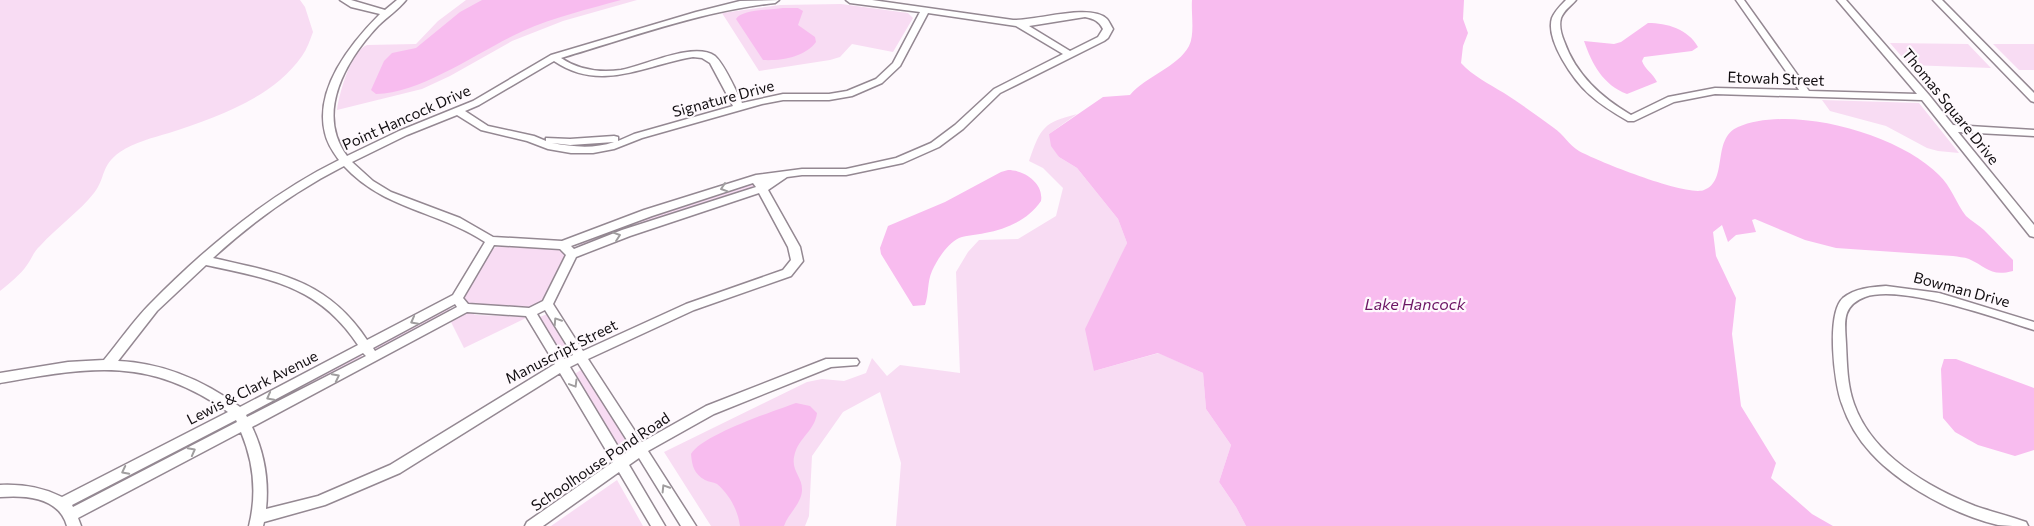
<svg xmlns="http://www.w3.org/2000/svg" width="2034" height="526" viewBox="0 0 2034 526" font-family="Commissioner,sans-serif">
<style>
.green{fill:#f8dcf3}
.water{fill:#f8bcef}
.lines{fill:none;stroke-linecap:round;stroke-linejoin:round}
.minor-casing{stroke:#948892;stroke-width:3}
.minor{fill:#fff;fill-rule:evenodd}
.oneway{stroke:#a09e9f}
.labels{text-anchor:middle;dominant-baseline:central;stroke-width:4.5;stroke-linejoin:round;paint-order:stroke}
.street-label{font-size:15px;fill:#110d10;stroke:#fef9fd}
.water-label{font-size:16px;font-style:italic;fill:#6d1765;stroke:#fef9fd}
</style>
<rect width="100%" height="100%" fill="#fef9fd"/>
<!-- green -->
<path class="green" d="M0 0H300L305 7 313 32C310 40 307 49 302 56 272 99 216 117 169 133 152 138 135 142 120 152 100 166 106 178 94 193 79 212 57 227 40 246 34 251 32 258 27 265 21 274 9 284 0 291Z
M466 0H637L563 21 512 41 450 76 422 89 337 110C339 94 351 51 367 45L416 44 438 21Z
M841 4 908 13 913 18 893 52 852 44 840 57 830 60 759 71 722 13 780 5Z
M1890 43 1968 44 1991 68 1909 65Z
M1993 44H2034V70H2019Z
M1822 100 1919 103 1959 153 1938 151 1927 148 1886 126 1830 111Z
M1077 114 1049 134 1059 157 1077 168 1118 219 1127 243 1121 257 1094 371 1159 353 1203 373 1206 409 1231 445 1219 482 1236 507 1246 526H896L901 463 880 392 843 412 812 456 809 516 805 526H711L664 452 807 382 822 379 844 381 866 373 872 358 887 376 900 365 960 373 956 272 968 252 979 240 1018 239 1056 216 1063 188 1043 168 1029 161C1041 127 1043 123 1077 114Z
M754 183 755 188 582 247 578 243 600 232Z
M501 245 558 249 566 254 541 303 527 308 466 303 462 298 490 250Z
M448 307 451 311 378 351H373L372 345Z
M466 311 476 315 528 317 464 348 451 322 454 318Z
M549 313 570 348 559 353 538 318Z
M360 352 363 359 260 411 257 410 256 408Z
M581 370H583L626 441 617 445 573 375Z
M216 429 217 433 89 497 88 494Z
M617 480 643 526H551Z"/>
<!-- water -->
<path class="water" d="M482 0H621C589 9 554 17 523 31 480 50 423 93 376 94L371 90 384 61 392 53 416 48 460 12Z
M1192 0H1464L1463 19 1468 33 1463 46 1461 63C1473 76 1489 84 1504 93 1521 104 1538 116 1554 128 1563 134 1569 145 1579 151 1597 161 1687 197 1704 190 1729 181 1711 139 1738 127 1792 104 1899 134 1939 175 1951 186 1956 203 1966 216 1971 221 1979 225 1984 230 1994 240 2003 250 2013 260V271C1990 277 1987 267 1969 259 1964 257 1958 257 1953 256L1836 248 1805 240 1755 219 1752 220 1756 232 1736 235 1728 242 1722 225 1713 232 1716 256 1736 298 1732 334 1741 406 1776 463 1771 478 1812 514 1833 526H1246L1236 507 1219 482 1231 445 1206 409 1203 373 1158 353 1094 371 1085 329 1127 243 1118 219 1077 168 1059 157 1051 146 1049 134 1103 97 1130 95C1146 76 1178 67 1189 46 1195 34 1191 14 1192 0Z
M783 8H798L803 11 798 25 815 37 816 42C805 57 781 61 763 60L736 19C742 9 771 10 783 8Z
M1648 23C1667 23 1688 29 1698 47L1692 51 1644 57 1642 61C1645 70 1653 73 1657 82L1627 94C1603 85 1592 64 1584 41L1614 44 1621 42Z
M1008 170C1024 170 1044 183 1041 201 1028 220 1007 229 985 233 976 235 967 235 959 238 947 244 937 260 932 271 927 282 929 294 925 305L913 306 881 254 880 248 888 226 945 202 1001 172Z
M1944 359H1956L2034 388V450L2015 456 1978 445 1955 432 1943 418 1941 369Z
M796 403 810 406 817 413C815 429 802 436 796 450 788 471 803 475 802 491 801 504 788 514 784 526H740C738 510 729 494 717 484 713 482 709 482 705 480 694 474 692 466 691 454 702 435 774 411 796 403Z"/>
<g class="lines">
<!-- minor casing -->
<g class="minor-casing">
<path id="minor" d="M340 0H351L385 10 397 0H406C398 10 387 17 378 26 346 60 315 113 347 156L399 131 473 101 551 55 696 12 740 1 779 0 775 3C702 11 632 37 561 58 579 70 600 73 621 70 644 66 694 41 715 56 725 65 736 91 742 103L783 94H829L847 91 876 79 893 63 920 12 850 3 846 0H872L1013 20C1036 21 1090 3 1107 19 1109 21 1111 26 1113 29L1108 38 1104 41 1000 93 963 129 939 147 903 163 846 175H802L787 177 768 190 800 247 803 261 791 276 694 310 588 359 642 442 706 406 826 359H857L859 362 857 365 831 367 714 414 648 451 696 526H681L639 458 629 465 665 526H651L619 472 543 526H525L527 522 613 462 560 373 400 473 325 505 264 522 263 526H249C257 494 254 463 241 432L78 518 81 526H67C59 497 26 495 0 497V485C21 484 42 487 62 497L228 412C148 356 91 367 0 383V373L68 362 104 360C119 342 133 321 150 304 205 248 268 195 339 160 333 152 327 143 325 133 314 89 351 43 380 14L351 7ZM928 13 1016 26 1063 54 994 89 955 125 931 143 896 158 846 169H802L756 175 644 210 562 241 493 237 460 218 391 192 373 181 352 162 407 135 457 115 481 130 527 141 548 149 571 153H593L614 149 642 138 762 104 783 100H829L852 96 882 83 900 66ZM1085 17C1094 19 1099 21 1103 29L1098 37 1070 51 1029 26ZM693 57 702 58 710 63 733 106 634 134 618 141V137L614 136 570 139 546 138V141L534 136 488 126 465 111 479 105 554 61C601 93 644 65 693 57ZM614 142C594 149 573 147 552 143L570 145ZM344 166C383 209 438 211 485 242L453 295 367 340C327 280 279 273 213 258 252 222 297 190 344 166ZM753 183 756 187 622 230 574 249 571 246 652 216ZM759 193 788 247 791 260 783 270 686 304 583 351 553 304 576 257 630 236ZM494 245 560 249 566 255 543 301 529 308 468 304 463 298ZM206 265C271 279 319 286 358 345L240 407C203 380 163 363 118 361L157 311ZM455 304 457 307 375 351 373 348ZM545 310 573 355 564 359 537 314ZM467 312 526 316 555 364 390 465 318 496 266 509C269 481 264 452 252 427ZM363 353 366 356 247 417 246 415ZM578 363 632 448 623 455 570 367ZM236 420 237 422 73 507 72 505Z
M1566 0H1576C1571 6 1564 10 1561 18 1559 25 1561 34 1564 41 1576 75 1601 97 1631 115L1668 97 1715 88 1799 90 1736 0H1744L1809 91 1917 94 1837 0H1846L1929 95 1953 125 2034 130V136L1958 132 2034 225V237L2030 236 1922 100 1715 94 1674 102 1634 121H1628C1614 113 1601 105 1590 95 1574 81 1545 40 1552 18 1555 11 1561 5 1566 0Z
M1933 0H1942L2034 93V102L2031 101Z
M1886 286 1939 293 2034 322V330C1995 318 1902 284 1865 297 1841 306 1845 323 1846 344 1847 364 1847 385 1854 404 1872 455 1928 487 1975 506 1992 512 2009 516 2026 522L2028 526C2018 526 2007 526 1998 525 1955 515 1900 485 1871 453 1858 439 1848 422 1842 404 1834 384 1826 313 1843 298 1855 288 1872 287 1886 286Z"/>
</g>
<!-- minor -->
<use href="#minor" class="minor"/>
</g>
<!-- one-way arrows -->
<defs><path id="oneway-chevron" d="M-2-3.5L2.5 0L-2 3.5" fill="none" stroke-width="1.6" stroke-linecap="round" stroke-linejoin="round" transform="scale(1.25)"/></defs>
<g class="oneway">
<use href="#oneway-chevron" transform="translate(724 188) rotate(162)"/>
<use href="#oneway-chevron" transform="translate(617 236) rotate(-19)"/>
<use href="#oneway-chevron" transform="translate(414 321) rotate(152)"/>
<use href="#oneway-chevron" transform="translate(557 321) rotate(-123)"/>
<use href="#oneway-chevron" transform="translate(336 377) rotate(-27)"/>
<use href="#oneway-chevron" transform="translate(574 384) rotate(59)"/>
<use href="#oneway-chevron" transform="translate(270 397) rotate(152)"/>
<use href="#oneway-chevron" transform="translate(192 451) rotate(-28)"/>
<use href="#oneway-chevron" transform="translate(125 471) rotate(153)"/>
<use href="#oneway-chevron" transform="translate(665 488) rotate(-122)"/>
</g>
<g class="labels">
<!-- street labels -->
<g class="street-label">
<text transform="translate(1776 78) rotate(2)">Etowah Street</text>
<text transform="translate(723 98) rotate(-15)">Signature Drive</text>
<text transform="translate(1951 106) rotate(51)">Thomas Square Drive</text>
<text transform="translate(406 117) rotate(-24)">Point Hancock Drive</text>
<text transform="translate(1962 289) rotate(15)">Bowman Drive</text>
<text transform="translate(561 351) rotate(-27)">Manuscript Street</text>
<text transform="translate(252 387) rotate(-27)">Lewis &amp; Clark Avenue</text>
<text transform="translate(600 461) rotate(-34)">Schoolhouse Pond Road</text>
</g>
<!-- water labels -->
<g class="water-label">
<text x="1415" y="303">Lake Hancock</text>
</g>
</g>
</svg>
